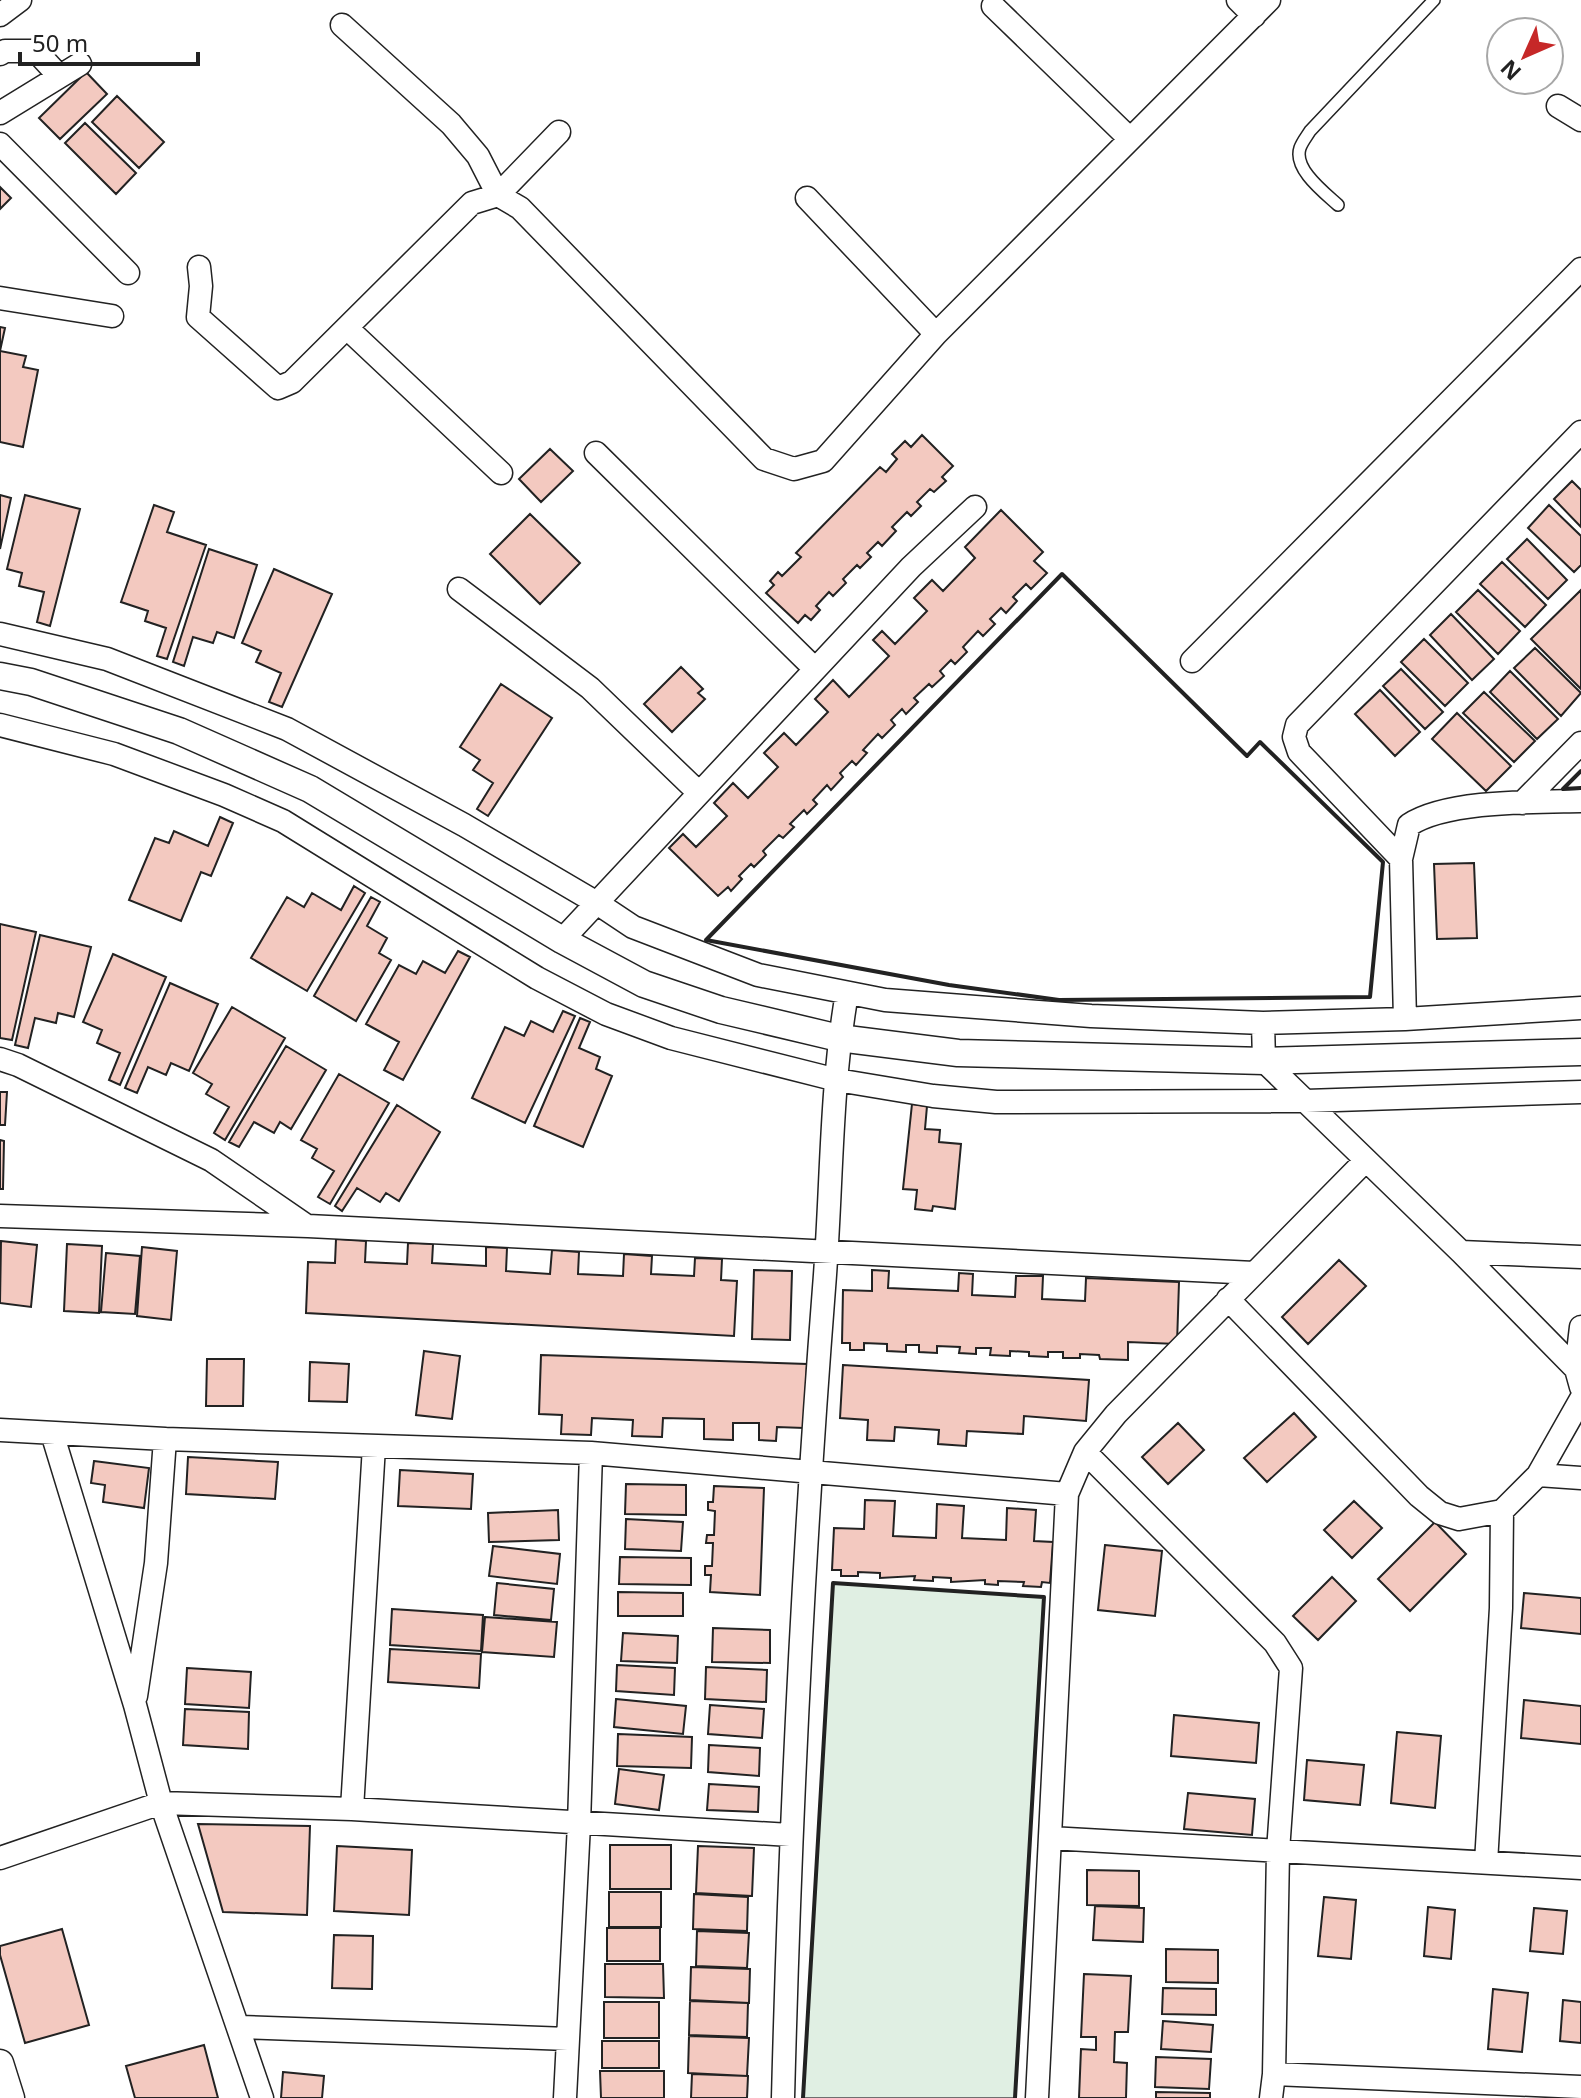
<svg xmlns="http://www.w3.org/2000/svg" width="1581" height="2098" viewBox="0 0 1581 2098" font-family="'Noto Sans',sans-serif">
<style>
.green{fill:#e0efe3;stroke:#6f6f6f;stroke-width:2}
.building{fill:#f3c9c0;stroke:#222;stroke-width:2}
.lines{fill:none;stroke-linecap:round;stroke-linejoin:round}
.service-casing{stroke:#222;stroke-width:14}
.minor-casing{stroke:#222;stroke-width:25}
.tertiary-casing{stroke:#222;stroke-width:29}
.service{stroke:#fff;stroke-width:11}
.minor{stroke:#fff;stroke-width:22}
.tertiary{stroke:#fff;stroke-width:26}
.wall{stroke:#222;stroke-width:4}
</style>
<rect width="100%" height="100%" fill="#fff"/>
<!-- green -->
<path class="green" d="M833 1583 1044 1597 1015 2098H803Z"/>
<!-- building -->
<path class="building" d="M86 72 107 94 60 139 39 118Z
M117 96 164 142 139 168 92 122Z
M85 123 136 173 116 194 65 143Z
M0 187 11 198 0 209Z
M0 327 5 328 0 351 26 356 23 367 38 370 23 447 0 442Z
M922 435 953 466 942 477 946 481 934 492 930 489 917 502 921 506 911 516 907 512 892 527 896 531 882 546 878 542 867 553 871 557 860 568 857 565 843 579 846 583 833 596 829 592 816 606 820 610 811 620 805 615 798 623 766 593 774 585 770 581 778 572 782 576 801 557 796 553 880 467 886 472 897 459 892 454 905 441 911 447Z
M550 449 573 471 541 502 519 479Z
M1572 481 1581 490V527L1554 499Z
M0 495 11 498 0 549Z
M25 495 80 509 50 626 37 622 44 592 19 586 22 573 7 569Z
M154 505 174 512 167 532 206 545 167 659 157 656 166 628 145 621 148 611 121 602Z
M1549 505 1581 536V565L1574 572 1528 528Z
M1001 510 1043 552 1034 561 1047 573 1031 589 1026 584 1013 597 1017 601 1006 613 1001 608 990 619 995 624 983 636 978 631 963 647 967 652 955 664 951 660 940 671 944 676 932 687 929 684 914 698 918 702 906 714 902 709 891 720 895 725 882 738 878 734 863 750 867 753 856 765 852 761 840 773 843 777 831 790 827 785 813 800 817 804 807 814 804 810 790 824 794 827 783 838 779 835 763 851 766 855 754 867 751 864 739 876 742 879 731 891 728 887 718 896 669 848 683 834 696 847 727 816 714 803 733 783 748 798 778 767 764 753 784 733 796 745 828 712 815 699 833 680 849 697 889 656 873 640 882 631 895 644 927 611 914 598 932 580 943 591 975 558 965 547Z
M530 514 580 563 540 604 490 554Z
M1527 539 1567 580 1548 599 1507 559Z
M209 549 257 565 234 638 217 632 213 643 193 637 184 666 173 662Z
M1502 562 1546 605 1525 627 1480 584Z
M274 569 332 594 282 707 269 702 281 673 256 662 261 651 242 643Z
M1478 590 1520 631 1498 654 1456 612Z
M1581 590V689L1531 639Z
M1451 614 1494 659 1472 680 1430 635Z
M1424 639 1468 683 1445 706 1401 662Z
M1535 648 1581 693 1561 716 1514 668Z
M681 667 703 689 698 693 705 699 672 732 644 704Z
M1401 669 1443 712 1425 729 1383 686Z
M1510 671 1558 719 1537 739 1490 692Z
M501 684 552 718 488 816 477 809 493 783 473 770 480 760 460 747Z
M1380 690 1420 732 1395 756 1355 714Z
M1484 692 1535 741 1514 762 1463 713Z
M1457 713 1511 766 1486 791 1432 739Z
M220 817 233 823 211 876 201 872 181 921 129 900 155 838 169 843 174 831 208 846Z
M1474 863 1477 938 1437 939 1434 864Z
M354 886 365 893 307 991 251 958 287 897 304 907 312 893 341 910Z
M371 897 380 902 367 926 387 938 379 953 391 960 356 1021 314 996Z
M0 924 36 932 12 1040 0 1038Z
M40 935 91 947 74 1017 58 1013 56 1023 35 1018 28 1048 15 1045Z
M458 951 470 957 403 1080 384 1070 399 1042 366 1024 399 965 416 974 423 961 445 973Z
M113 954 166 977 120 1085 109 1080 120 1053 97 1043 102 1030 83 1022Z
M170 983 218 1004 189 1071 171 1063 166 1075 148 1067 137 1093 125 1088Z
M232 1007 285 1038 225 1140 214 1133 229 1107 206 1094 212 1084 193 1073Z
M563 1011 575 1016 525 1123 472 1098 505 1027 524 1036 531 1021 553 1032Z
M580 1018 590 1022 579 1048 600 1057 596 1069 612 1076 583 1147 534 1126Z
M286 1046 326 1070 291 1129 280 1122 274 1133 254 1122 239 1147 229 1142Z
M339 1074 389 1103 330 1204 318 1197 334 1171 312 1158 317 1149 301 1140Z
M0 1092H7L5 1125H0Z
M912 1104 927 1106 925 1129 940 1130 939 1142 961 1144 955 1209 933 1206 932 1211 915 1209 917 1190 903 1189Z
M397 1105 440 1132 399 1201 386 1193 380 1202 357 1188 342 1211 335 1206Z
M0 1140 4 1141 3 1189H0Z
M336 1239 366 1241 365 1262 407 1264 408 1243 433 1244 432 1263 486 1266V1247L507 1248 506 1271 550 1274 552 1250 579 1252 578 1274 623 1276 624 1254 652 1256 651 1274 694 1276 695 1258 722 1259 721 1280 737 1281 734 1336 306 1313 308 1262 335 1263Z
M1 1241 37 1245 31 1307 0 1303Z
M67 1244 102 1246 99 1313 64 1311Z
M142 1247 177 1251 171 1320 137 1316Z
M106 1253 140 1256 135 1314 101 1312Z
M1339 1260 1366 1286 1308 1344 1282 1317Z
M754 1270 792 1271 790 1340 752 1339Z
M872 1270 889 1271 888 1288 958 1291 959 1273 973 1274 972 1295 1015 1297 1016 1276H1043L1042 1299 1085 1301 1086 1278 1179 1282 1177 1344 1128 1342V1360L1100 1359 1099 1355 1080 1354V1358H1063V1352H1048V1357L1029 1356V1352L1010 1351V1356L990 1355 991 1348H976V1354L959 1353 960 1347 937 1346V1353L919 1352V1345H906V1352L887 1351V1344L864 1343V1350H850V1343H842L843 1290 872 1291Z
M424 1351 460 1356 452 1419 416 1415Z
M541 1355 807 1364 804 1428 777 1427 776 1441 759 1440V1423H733V1440L704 1439V1419L663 1418 662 1437 632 1436 633 1420 592 1418 591 1435 561 1434 562 1415 539 1414Z
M207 1359H244L243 1406H206Z
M310 1362 349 1364 347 1402 309 1401Z
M843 1365 1089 1380 1086 1421 1024 1416 1023 1434 967 1431 966 1446 938 1444 939 1430 895 1427 894 1441 867 1440 868 1420 840 1418Z
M1294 1413 1316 1437 1267 1482 1244 1458Z
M1178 1423 1204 1450 1168 1484 1142 1457Z
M188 1457 278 1462 275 1499 186 1494Z
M94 1461 149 1468 144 1508 103 1502 105 1485 91 1483Z
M400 1470 473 1474 471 1509 398 1506Z
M626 1484 686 1485V1515L625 1514Z
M714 1486 764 1488 760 1595 710 1592 711 1575H705V1566H712L713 1543H706L707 1535H714L715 1511 708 1510V1502H713Z
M865 1500 895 1501 893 1536 936 1538 937 1504 964 1506 962 1538 1006 1540 1007 1508 1036 1510 1034 1541 1053 1542 1050 1583 1042 1582 1041 1587 1023 1586 1024 1582 998 1581V1585L985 1584V1580L951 1582V1578L933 1577V1581L914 1580 915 1576 880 1578V1573L858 1572V1576H841V1570H832L834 1528 864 1529Z
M1354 1501 1382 1528 1352 1558 1324 1530Z
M558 1510 559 1540 489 1542 488 1513Z
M626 1519 683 1522 681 1551 625 1549Z
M1435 1522 1466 1554 1410 1611 1378 1579Z
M1105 1545 1162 1551 1155 1616 1098 1610Z
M493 1546 560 1554 557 1584 489 1576Z
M620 1557 691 1558V1585L619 1584Z
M1332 1577 1356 1601 1318 1640 1293 1616Z
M497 1583 554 1589 551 1620 494 1615Z
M618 1592 683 1593V1616H618Z
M1524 1593 1581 1598V1634L1521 1628Z
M392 1609 483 1615 481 1651 390 1645Z
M485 1617 557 1622 554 1657 482 1652Z
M713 1628 770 1630V1663L712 1662Z
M623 1633 678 1636 677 1663 621 1661Z
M390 1649 481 1654 479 1688 388 1682Z
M617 1665 675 1668 674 1695 616 1691Z
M706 1667 767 1670 766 1702 705 1699Z
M187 1668 251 1672 249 1708 185 1704Z
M616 1699 686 1706 683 1734 614 1727Z
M1524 1700 1581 1706V1744L1521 1738Z
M710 1705 764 1709 762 1738 708 1734Z
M185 1709 249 1712 248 1749 183 1745Z
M1174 1715 1259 1723 1256 1763 1171 1756Z
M1397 1732 1441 1736 1435 1808 1391 1803Z
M618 1734 692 1737 691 1768 617 1766Z
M709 1745 760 1748 759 1776 708 1772Z
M1307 1760 1364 1765 1360 1805 1304 1800Z
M619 1769 664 1775 659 1810 615 1804Z
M709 1784 759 1787 758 1812 707 1810Z
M1188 1793 1255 1799 1252 1835 1184 1829Z
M198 1824 310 1826 307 1915 223 1912Z
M610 1845H671V1889H610Z
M337 1846 412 1850 409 1915 334 1911Z
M698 1846 754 1848 752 1896 696 1893Z
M1087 1870 1139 1871V1906L1087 1905Z
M609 1892H661V1927H609Z
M694 1894 748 1897 747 1931 693 1929Z
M1324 1897 1356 1900 1351 1959 1318 1956Z
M1095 1906 1144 1908 1143 1942 1093 1940Z
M1428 1907 1455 1910 1451 1959 1424 1956Z
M1534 1908 1567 1911 1563 1954 1530 1951Z
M607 1928H660V1961H607Z
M62 1929 89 2025 25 2043 0 1955V1946Z
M697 1931 749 1933 747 1968 696 1966Z
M334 1935 373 1936 372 1989 332 1988Z
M1166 1949 1218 1950V1983L1166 1982Z
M605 1964H663L664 1998 605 1997Z
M691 1967 750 1969 749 2003 690 2000Z
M1084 1974 1131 1976 1128 2032H1115L1114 2062 1127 2063 1126 2098H1079L1081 2049 1096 2050V2037H1081Z
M1163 1988 1216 1989V2015L1162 2014Z
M1493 1989 1528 1993 1522 2052 1488 2049Z
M1563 2000 1581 2002V2043L1560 2041Z
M690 2001 748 2003 747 2037 689 2035Z
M604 2002H659V2038H604Z
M1163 2021 1213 2025 1211 2052 1161 2049Z
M689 2036 749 2038 747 2076 688 2073Z
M602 2041H659V2068H602Z
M204 2045 218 2098H135L126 2066Z
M1156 2057 1211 2059 1209 2089 1155 2087Z
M600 2071H664V2098H601Z
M283 2072 324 2076 322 2098H281Z
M692 2074 748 2076 747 2098H691Z
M1156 2092 1210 2093V2098H1156Z"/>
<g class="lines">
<!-- service casing -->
<g class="service-casing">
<path id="service" d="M1338 205C1325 193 1293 169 1300 148 1302 142 1307 136 1310 131L1434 0"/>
</g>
<!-- minor casing -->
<g class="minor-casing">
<path id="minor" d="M1238 0 1254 16
M993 6 1129 138
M0 15 20 0
M342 25 451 124 478 156 498 195 559 132
M0 54 5 51H36L59 76
M1558 106 1581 120
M0 113 80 64
M0 144 128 273
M807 198 936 334
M199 267 201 286 198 317 278 388 292 382 472 203 498 195 520 208 764 459 794 469 823 461 936 334 1269 0
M0 298 112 316
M348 329 501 473
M1581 432 1297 725 1294 737 1299 752 1401 859 1409 825C1447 800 1534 802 1581 801
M596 453 815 669
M459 589 590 688 698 792
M0 634 107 659 287 729 464 825 597 903 633 927 758 975 885 1000 1091 1016 1263 1023 1264 1061 1461 1252 1576 1369 1581 1387
M1192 661 1581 269
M0 725 114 754 224 795 283 821 537 978 606 1014 671 1038 837 1080 933 1096 996 1102 1306 1101 1581 1092
M1522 803 1581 743
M1401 859 1405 1019
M562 940 911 567 975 507
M1263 1023 1405 1019 1581 1008
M0 1059 18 1065 211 1160 307 1226
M0 1216 308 1226 1254 1273
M1461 1252 1581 1257
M1228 1299 1419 1496 1440 1513 1459 1519 1502 1511 1538 1475 1581 1478
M1576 1369 1581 1327
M0 1430 165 1439 591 1453 1067 1494
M52 1433 135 1705 161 1803 262 2098
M1085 1452 1275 1643 1291 1668 1278 1851 1274 2074 1271 2098
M1538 1475 1581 1399
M136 1696 156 1563 165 1439
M352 1809 374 1446
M1050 1838 1581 1868
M0 1858 161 1803 352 1809 790 1835
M1486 1863 1501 1608 1502 1511
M240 2027 568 2039
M1274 2074 1581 2087
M565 2098 579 1824 591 1453
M783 2098C790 1827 803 1558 824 1288 832 1190 830 1090 847 993
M1037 2098 1067 1494 1085 1452 1116 1414 1366 1160"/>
</g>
<!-- tertiary casing -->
<g class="tertiary-casing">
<path id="tertiary" d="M0 676 31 682 179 731 310 789 562 940 644 984 721 1010 839 1038 958 1053 1264 1061 1581 1052
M0 2063 11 2098"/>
</g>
<!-- service -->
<use href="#service" class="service"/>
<!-- minor -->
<use href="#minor" class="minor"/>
<!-- tertiary -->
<use href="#tertiary" class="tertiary"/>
<!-- wall -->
<path class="wall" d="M1062 574 1247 756 1260 742 1383 862 1370 997 1059 1000 949 985 706 940Z
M1581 771 1563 789 1581 788
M803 2098 833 1583 1044 1597 1015 2098"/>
</g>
<!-- north arrow -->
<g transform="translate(1525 56) rotate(225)"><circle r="38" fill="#ffffff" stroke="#a7a7a7" stroke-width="2"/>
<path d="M0-6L14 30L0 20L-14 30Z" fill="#c62828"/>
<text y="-12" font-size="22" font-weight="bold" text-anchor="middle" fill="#222222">N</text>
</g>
<!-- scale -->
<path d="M20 52v12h178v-12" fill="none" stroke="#222222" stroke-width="4"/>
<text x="32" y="52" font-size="24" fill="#222222" stroke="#ffffff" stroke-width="6" paint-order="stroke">50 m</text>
</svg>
